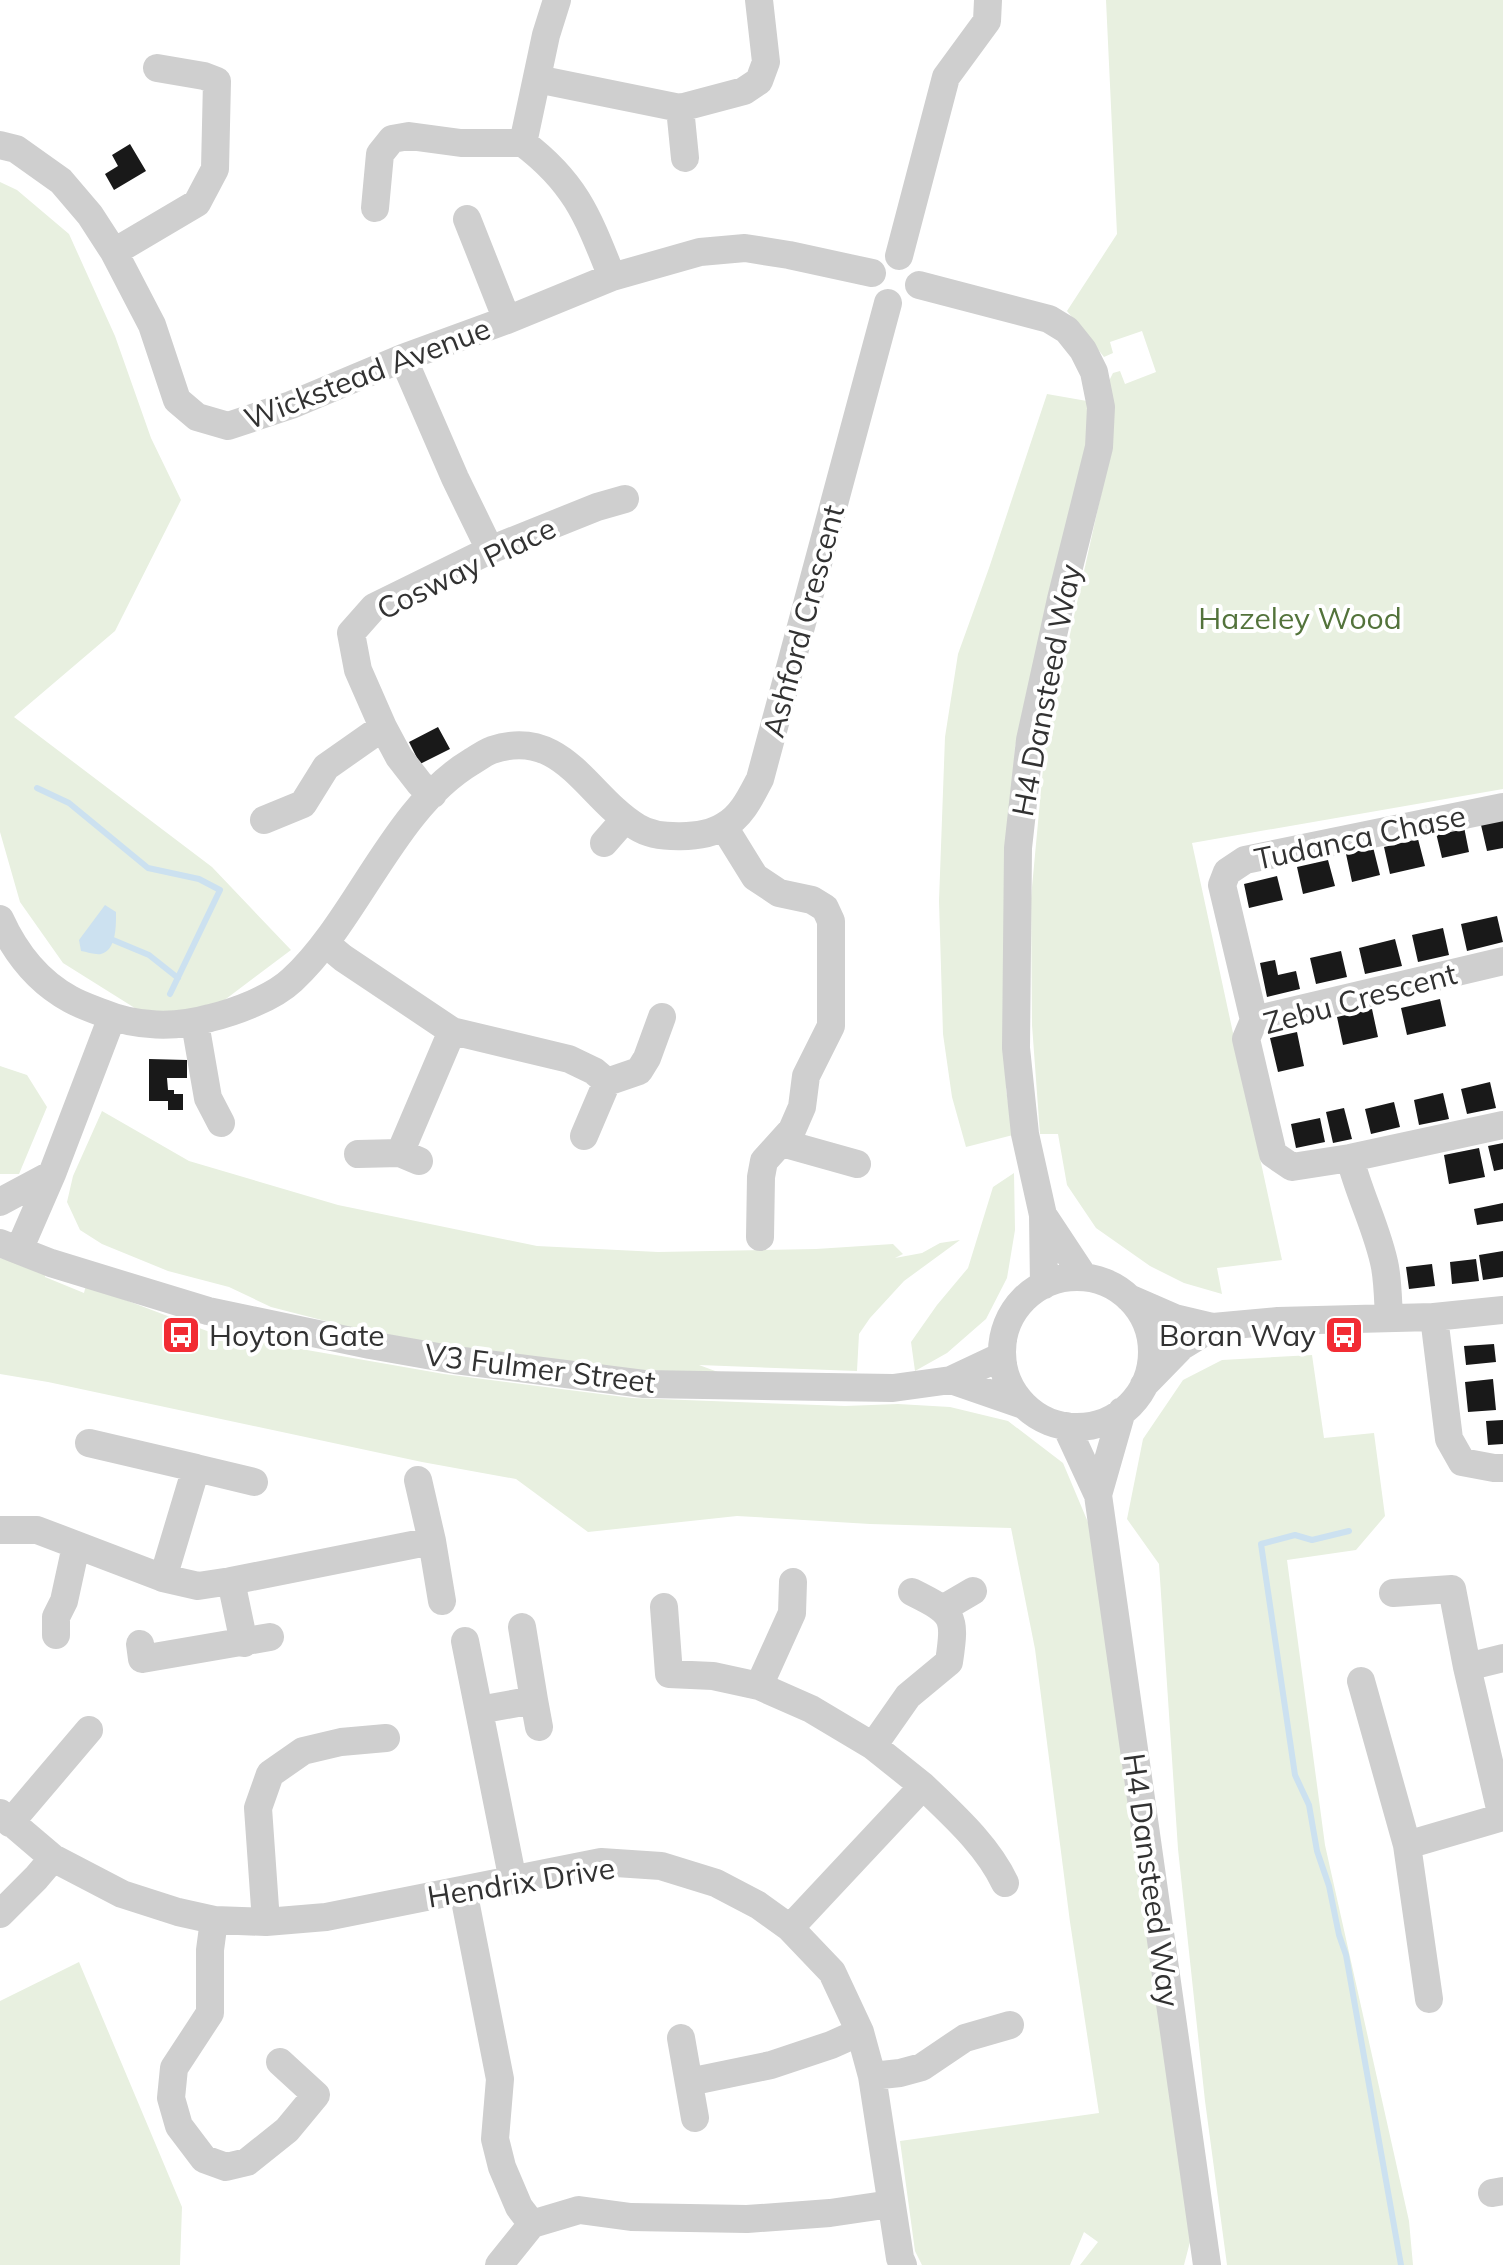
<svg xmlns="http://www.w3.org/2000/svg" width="1503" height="2265" viewBox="0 0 1503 2265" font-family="Mulish,sans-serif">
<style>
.green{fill:#e8f0e0}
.water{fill:#cce1f0}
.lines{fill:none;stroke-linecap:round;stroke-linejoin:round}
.stream{stroke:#cce1f0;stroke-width:6}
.building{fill:#191919}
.minor{stroke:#cfcfcf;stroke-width:28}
.labels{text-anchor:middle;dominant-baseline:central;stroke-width:8;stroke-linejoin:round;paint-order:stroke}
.street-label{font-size:30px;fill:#323232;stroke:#fff}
.park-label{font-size:30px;fill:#53733b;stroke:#fff}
.poi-label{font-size:30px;fill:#323232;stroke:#fff;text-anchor:start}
</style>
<rect width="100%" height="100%" fill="#fff"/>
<!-- green -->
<path class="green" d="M1106 0H1503V789L1192 843 1282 1260 1217 1268 1222 1294 1184 1283 1150 1266 1096 1228 1067 1185 1058 1134H1040L1032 1025 1031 898 1045 747 1106 472 1109 381 1113 373 1120 371 1125 384 1156 372 1142 331 1110 342 1113 353 1104 357 1067 311 1117 234Z
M0 182 17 190 69 234 115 336 151 438 181 500 115 631 14 717 212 867 291 950 206 1014 138 1010 63 963 20 902 0 832Z
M1047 394 1087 401V446L1015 747 1005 979 1006 1089 1013 1135 966 1147 952 1097 943 1034 939 901 945 737 958 654 989 568Z
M0 1066 27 1075 47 1107 19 1174H0Z
M102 1111 189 1161 338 1205 537 1246 658 1252 816 1249 893 1244 903 1254 895 1258 922 1253 940 1243 960 1240 904 1281 870 1318 859 1334 857 1371 699 1365 726 1375 650 1374 419 1345 271 1307 229 1287 168 1271 102 1244 80 1230 67 1202 73 1176Z
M1014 1173 1015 1230 1007 1278 986 1319 947 1353 915 1371 911 1342 937 1305 968 1268 993 1187Z
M0 1258 46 1271 45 1277 84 1293 86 1285 215 1334 444 1374 632 1398 845 1406 898 1404 950 1407 1008 1421 1063 1463 1090 1527 1191 2238 1184 2265H1080L1098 2242 1084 2232 1070 2265H922L915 2251 900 2141 1099 2113 1070 1922 1035 1649 1011 1528 870 1524 737 1516 588 1532 516 1479 422 1462 48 1382 0 1374Z
M1312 1355 1324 1438 1374 1433 1385 1516 1356 1550 1287 1560 1325 1845 1409 2221 1413 2265H1227L1205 2101 1178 1849 1159 1564 1127 1519 1143 1439 1183 1380 1222 1360Z
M79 1962 182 2207 180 2265H0V2001Z"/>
<!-- water -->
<path class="water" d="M105 905 116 912C116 924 117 950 101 954 95 955 87 952 81 951L79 940Z"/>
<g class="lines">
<!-- stream -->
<path class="stream" d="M37 788 69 803 148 868 199 879 220 890 170 994
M113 940 149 955 178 978
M1349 1531 1312 1540 1295 1535 1261 1544 1295 1775 1309 1805 1317 1851 1329 1886 1339 1935 1346 1955 1401 2265"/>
</g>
<!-- building -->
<path class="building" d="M130 144 146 171 114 190 105 174 118 166 112 155Z
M438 727 450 749 420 764 409 742Z
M1503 819V848L1487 851 1481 825Z
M1464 827 1469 852 1442 858 1436 833Z
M1418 839 1425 866 1390 874 1384 847Z
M1373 847 1380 875 1352 882 1346 854Z
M1328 860 1335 886 1303 894 1297 867Z
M1277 876 1283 900 1249 908 1244 884Z
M1497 916 1503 942 1467 951 1461 924Z
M1443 928 1449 955 1418 962 1412 935Z
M1395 939 1402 966 1365 974 1359 948Z
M1341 951 1347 977 1316 984 1310 958Z
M1275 960 1278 975 1296 971 1300 989 1267 997 1260 963Z
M1440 999 1446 1026 1407 1035 1401 1008Z
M1372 1009 1378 1037 1343 1045 1337 1017Z
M1297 1032 1304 1066 1278 1072 1270 1038Z
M149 1059 187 1060V1078H167L168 1090H174V1094H183V1110H168V1101H149Z
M1490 1082 1496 1108 1467 1114 1461 1089Z
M1443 1093 1449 1119 1419 1125 1414 1100Z
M1394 1102 1400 1127 1371 1134 1365 1109Z
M1344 1108 1352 1139 1333 1143 1326 1112Z
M1320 1118 1325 1142 1296 1148 1291 1124Z
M1503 1143V1169L1494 1171 1488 1146Z
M1479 1148 1485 1177 1449 1184 1444 1155Z
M1503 1203V1221L1477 1225 1474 1209Z
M1503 1251V1277L1483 1280 1479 1255Z
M1476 1259 1479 1281 1452 1284 1450 1262Z
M1432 1264 1435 1286 1409 1289 1406 1267Z
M1494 1344 1496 1362 1466 1365 1464 1346Z
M1493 1379 1496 1410 1468 1412 1465 1382Z
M1503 1420V1444L1488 1445 1486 1421Z"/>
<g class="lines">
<!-- minor -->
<path class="minor" d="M557 0 546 35 523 143C576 183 588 217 612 277
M537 79 680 108 744 91 759 81 766 62 759 0
M680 108 685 158
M0 145 16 149 61 181 90 215 114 252 152 325 177 400 197 417 228 426 291 405 403 358 507 320 612 277 700 252 745 248 789 255 872 273
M375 208 380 154 392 139 409 136 461 143H523
M467 219 507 320
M114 252 197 203 215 169 217 81 204 76 157 68
M899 256 946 77 987 21 988 0
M919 285 1049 319 1067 330 1083 350 1094 372 1101 407 1099 447 1061 599 1030 740 1018 848 1016 1048 1025 1134 1043 1215 1044 1285
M403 358 455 478 490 550
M433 794 420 784 399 757 383 727 358 670 351 633 374 607 490 550 597 507 625 499
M264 820 303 804 326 767 383 727
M724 827 755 877 779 893 812 900 825 908 831 921V1026L806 1076 802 1107 792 1130 764 1161 761 1177 760 1237
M604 843 625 819
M0 919C15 952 37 981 70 999 80 1005 93 1009 103 1013 136 1027 176 1028 210 1018 235 1012 273 998 292 980 358 919 393 809 471 762 478 758 484 753 492 750 563 726 587 797 637 827 657 840 704 839 724 826 742 816 751 796 760 779L888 303
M325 943 343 958 452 1031 569 1059 594 1071 607 1082 639 1071 647 1058 662 1017
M1503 961 1254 1020 1246 1039 1273 1154 1292 1167 1350 1158 1503 1125
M1254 1020 1222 885 1227 872 1245 860 1503 807
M195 1023 208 1098 221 1123
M584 1136 607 1082
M782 1143 857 1164
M400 1153 452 1031
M358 1154 400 1153 419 1161
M1350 1158C1359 1195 1378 1230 1385 1267 1388 1284 1388 1301 1389 1318
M0 1202 52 1174
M1043 1215 1084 1277
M0 1243 51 1263 208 1311 370 1345 455 1360 644 1384 893 1388 951 1380 1002 1356
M19 1250 52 1174 112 1017
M1002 1352a75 75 0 1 1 150 0a75 75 0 1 1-150 0Z
M1129 1298 1175 1318 1213 1327 1278 1321 1434 1317 1503 1310
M1434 1317 1449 1439 1462 1462 1494 1468H1503
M951 1380 1023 1405
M1144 1385 1182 1346 1213 1327
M1066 1426 1098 1495 1207 2265
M89 1443 196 1468
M418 1480 432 1541
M1098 1495 1122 1411
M0 1530H37L163 1578 198 1586 231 1581 432 1541 442 1601
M163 1578 196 1468 254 1482
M231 1581 244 1643
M793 1582 792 1613 759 1686 811 1709 873 1746
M912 1592C954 1613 956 1615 949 1662L908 1696 873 1746 923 1786
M1393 1593 1452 1589 1467 1667 1502 1817
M664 1607 669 1674 713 1676 759 1686
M944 1608 973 1591
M56 1635V1617L64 1601 76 1546
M465 1641 513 1881
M140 1644 142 1659 270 1637
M1467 1667 1503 1658
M1361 1681 1407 1845 1429 1999
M534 1700 539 1727
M479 1710 534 1700 522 1627
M0 1813 53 1858 122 1894 178 1912 214 1920 266 1922 326 1917 601 1862 661 1866 716 1883 758 1905 790 1928 832 1972 860 2032 872 2076 900 2258 903 2265
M10 1823 89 1730
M1407 1845 1503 1817
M463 1890 500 2079 495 2139 502 2167 519 2207 532 2224
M0 1914 36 1878 53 1858
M214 1920 210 1950V2013L174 2068 171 2098 179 2126 204 2159 226 2167 247 2162 287 2130 316 2095 280 2062
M266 1922 258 1808 270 1774 303 1751 341 1742 386 1738
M790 1928 923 1786C953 1815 987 1845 1005 1883
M681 2038 695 2118
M872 2076 900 2073 922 2067 965 2038 1010 2025
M689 2082 771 2065 831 2045 860 2032
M1492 2193 1503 2191
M499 2265 532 2224 579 2210 631 2217 747 2219 830 2213 891 2204"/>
</g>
<!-- icons -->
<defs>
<g id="bus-square" transform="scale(2)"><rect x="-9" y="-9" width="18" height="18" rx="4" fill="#f22c34" stroke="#fff"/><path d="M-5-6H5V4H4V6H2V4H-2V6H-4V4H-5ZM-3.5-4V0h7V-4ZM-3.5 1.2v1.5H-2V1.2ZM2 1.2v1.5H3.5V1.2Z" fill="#fff"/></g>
</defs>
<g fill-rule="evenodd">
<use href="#bus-square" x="181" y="1335"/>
<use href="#bus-square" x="1344" y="1335"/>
</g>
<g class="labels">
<!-- street labels -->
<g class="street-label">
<text transform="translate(367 373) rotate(-21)">Wickstead Avenue</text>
<text transform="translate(466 568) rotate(-26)">Cosway Place</text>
<text transform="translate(803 621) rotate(-75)">Ashford Crescent</text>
<text transform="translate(1046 690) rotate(-79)">H4 Dansteed Way</text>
<text transform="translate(1360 837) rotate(-12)">Tudanca Chase</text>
<text transform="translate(1360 998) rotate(-15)">Zebu Crescent</text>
<text transform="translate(540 1368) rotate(7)">V3 Fulmer Street</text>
<text transform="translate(1152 1880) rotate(82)">H4 Dansteed Way</text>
<text transform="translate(521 1882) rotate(-9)">Hendrix Drive</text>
</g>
<!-- park labels -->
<g class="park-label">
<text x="1300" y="618">Hazeley Wood</text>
</g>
<!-- poi labels -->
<g class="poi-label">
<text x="209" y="1335">Hoyton Gate</text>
<text x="1316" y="1335" text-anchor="end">Boran Way</text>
</g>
</g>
</svg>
